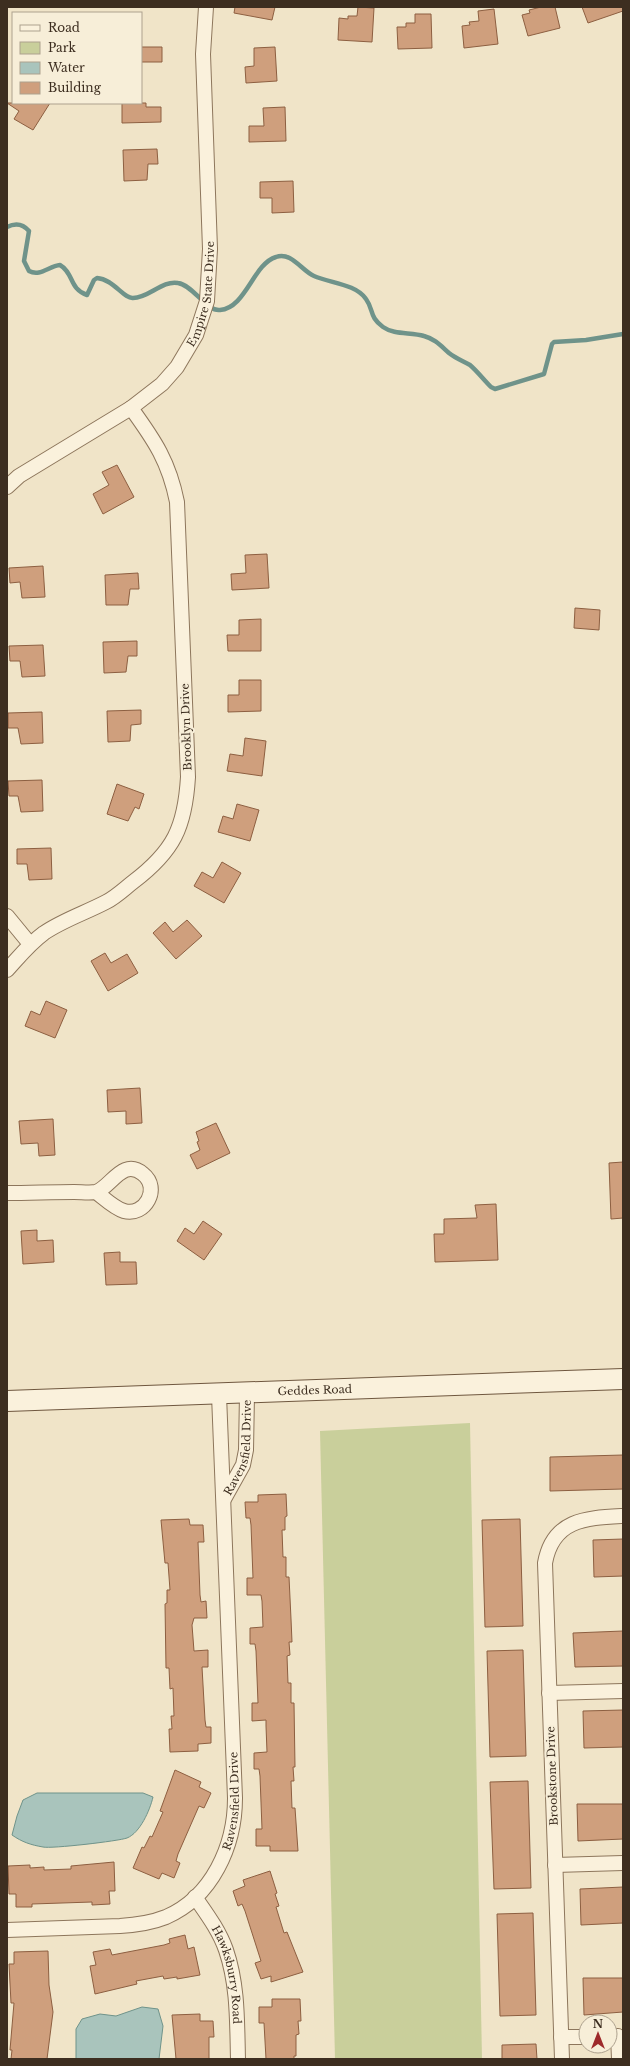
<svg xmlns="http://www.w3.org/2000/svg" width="630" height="2066" font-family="'Libre Baskerville',serif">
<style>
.green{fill:#c9cf9b}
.water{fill:#a9c4bc;stroke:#6f938a}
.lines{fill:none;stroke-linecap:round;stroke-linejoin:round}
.stream{stroke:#6f938a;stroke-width:4.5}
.building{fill:#cf9f7d;stroke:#8d5f41}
.minor-casing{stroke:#8d765c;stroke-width:16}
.secondary-casing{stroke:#6f573f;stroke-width:22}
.minor{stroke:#faf1dc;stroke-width:14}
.secondary{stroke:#faf1dc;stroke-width:20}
.labels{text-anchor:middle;stroke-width:4;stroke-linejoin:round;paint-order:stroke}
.street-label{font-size:11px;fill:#3d2e20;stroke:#f7eed8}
</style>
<rect width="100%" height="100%" fill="#f0e4c8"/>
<path class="green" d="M470,1423L482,2059H335L320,1431Z"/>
<path class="water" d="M37,1793H143L153,1797C150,1810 140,1833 127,1838C119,1841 51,1849 43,1847C31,1845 22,1842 12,1835L17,1816L23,1800Z
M142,2007L158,2009L163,2026L159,2059H76V2029L82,2019L100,2014L116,2016Z"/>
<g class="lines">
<path class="stream" d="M7,227C15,223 23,224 29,231L24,261L29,271C40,277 49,266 60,265C74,273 69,289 87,295L94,280L97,278C113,279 124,299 133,298C149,298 162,280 178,283C193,285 207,312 220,310C246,308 253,264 276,257C291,251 302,271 314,276C330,283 356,284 366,299C374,310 369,317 383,327C394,335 411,332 424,336C435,339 441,346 449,353C455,358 463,361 470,365C477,371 484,380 491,387L495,389L544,374L552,344L554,342L586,340L623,334"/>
</g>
<path class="building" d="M235,7H275L272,20L234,13Z
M358,7L374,8L372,42L338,40L339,18L348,19V16H357Z
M541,7H555L560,28L528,36L522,15L530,13L529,10Z
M582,7H623V11L588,23Z
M494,9L498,44L464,48L462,26L470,25L469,22L479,21L478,11Z
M415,14H431L432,48L398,49L397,27H406V23H415Z
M141,47H162V62H141Z
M275,47L277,81L246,83L245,67L254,66V48Z
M7,103H50L33,130L14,119L19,111Z
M122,103H146V107H161V122L122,123Z
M285,107L286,141L249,142V126H264L263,108Z
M157,149L158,164H148L147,180L124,181L123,150Z
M293,181L294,212L272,213V198H260V182Z
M117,465L134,497L103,514L93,494L109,485L102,472Z
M267,554L269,588L232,590L231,574L246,573L245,555Z
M43,566L45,597L22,598L20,582L10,583L9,568Z
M138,573L139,589H130L128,605H106L105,575Z
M575,608L600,610L599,630L574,628Z
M261,619V651H228L227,635H239V620Z
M137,641V656H128L126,672L104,673L103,642Z
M43,645L45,676L22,677L20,661H10L9,646Z
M239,680H261V711L228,712V695H239Z
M141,710V724L131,725L130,741L108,742L107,711Z
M42,712L43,743L21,744L18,728H8V713Z
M245,738L266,741L262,776L227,771L230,754L243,756Z
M42,780L43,811L21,812L18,796H9L8,781Z
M117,784L144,794L139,809L135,807L128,821L107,814Z
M237,804L259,810L250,841L218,832L223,816L233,819Z
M51,848L52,879L29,880L27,864H17V849Z
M222,862L241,873L224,903L194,886L202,872L213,878Z
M187,920L202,936L176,959L153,933L165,922L173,932Z
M105,953L111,963L127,954L138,973L108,991L91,961Z
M46,1001L67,1010L55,1038L25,1026L31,1011L40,1015Z
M140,1088L142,1123L126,1124V1111L108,1112L107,1090Z
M53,1119L55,1155L39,1156L38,1143L21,1144L19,1121Z
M216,1123L230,1153L197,1169L190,1155L200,1150L197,1142L199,1141L196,1132Z
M623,1162V1218L611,1219L609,1163Z
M496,1204L498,1260L435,1262L434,1234H444V1219L477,1218L475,1205Z
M203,1221L222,1234L204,1260L177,1241L185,1228L194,1234Z
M37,1230V1241L53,1240L54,1262L23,1264L21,1231Z
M120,1252V1262H136L137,1284L106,1285L104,1253Z
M623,1455V1489L550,1491V1457Z
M286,1494L287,1516L285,1517V1530H282L283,1557H286V1577H289L291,1619L292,1642H289L290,1655L287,1656L288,1683H291V1703H294L295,1767H293L294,1781H291L292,1808H295L298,1851H270V1846H256V1829H262L260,1776L259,1769H254V1753L267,1752L266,1726V1720L252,1721V1703H258L256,1651L255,1644H250V1628L263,1627L262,1601L261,1595H247V1578H253L251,1525L250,1518H246L245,1502H258V1495Z
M189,1519L190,1525H203L204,1542H198L200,1595L201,1602L206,1601L207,1618H194L192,1625L194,1651L208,1650V1667H202L205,1720L206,1727H211V1743L198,1744V1751L170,1752L169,1729H172L171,1716H174L173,1688L170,1689L169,1668H166L165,1604L167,1603V1590H170L168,1563H165L161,1520Z
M520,1519L523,1626L485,1627L482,1520Z
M623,1539V1576L594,1577L593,1540Z
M623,1631V1666L575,1667L573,1633Z
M523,1650L526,1756L490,1757L487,1651Z
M623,1710V1747L584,1748L583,1711Z
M175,1770L201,1782L199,1787L211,1793L204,1808L199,1806L178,1854L176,1861L180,1863L174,1878L162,1873L159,1879L133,1868L142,1847L144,1848L150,1836L152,1837L163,1812L160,1811Z
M528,1781L531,1888L494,1889L490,1782Z
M577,1804H623V1839L578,1841Z
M114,1862L115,1891H109L110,1904L92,1905V1902L32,1904V1907H16V1894H9L8,1866L30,1865V1868L44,1867V1870L71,1869V1866Z
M270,1871L277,1893L275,1894L279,1906L276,1907L284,1933L287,1932L303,1972L271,1982V1976L261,1979L255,1963L261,1961L245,1911L242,1904L238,1906L233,1891L245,1886L243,1880Z
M623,1887V1923L581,1925L580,1889Z
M533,1913L536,2015L500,2016L497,1914Z
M185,1935L188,1949L194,1947L200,1975L177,1979V1977L164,1979L163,1976L136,1981L137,1984L95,1994L90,1966L96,1965L93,1952L110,1949L112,1955L164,1945L170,1943L169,1939Z
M48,1951L49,1985L53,2012L47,2059H11L12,2050H10L14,2003H11L9,1964H14V1952Z
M583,1978H623V2012L584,2015Z
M272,1999H300L301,2021H298L299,2034L296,2035V2056H294V2059H266L264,2023H259V2007H272Z
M200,2014V2021H213L214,2037H209V2059H176L172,2015Z
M536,2044L537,2059H502V2045Z"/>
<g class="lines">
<g class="minor-casing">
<g id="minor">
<path id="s1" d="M7,487L19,476L131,408L162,384L177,367L196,335L207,301L210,249L203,54L206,7"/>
<path d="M7,916L30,944"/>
<path d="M7,970C19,957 29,944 44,933C63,920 85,913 106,902C116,897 124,889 133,882C174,851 185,827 188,777L177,502C169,462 155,441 131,408"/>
<path d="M7,1193C29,1193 52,1192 74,1192C81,1192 90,1193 96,1192C111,1187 123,1157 143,1174C161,1188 145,1217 124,1211C114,1208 104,1198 96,1192"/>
<path id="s2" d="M224,1499L243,1465L246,1450L247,1394"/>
<path d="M549,1693L623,1691"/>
<path d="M555,1865L623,1863"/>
<path id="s3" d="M195,1897C206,1913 219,1930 226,1950C238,1985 237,2022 238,2059"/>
<path id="s4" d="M7,1930L120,1926C136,1925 151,1923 166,1917C212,1897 235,1846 235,1798L219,1395"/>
<path d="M561,2037H586"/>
<path d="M610,2037L618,2036L619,2059"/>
<path d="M562,2059L545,1563C553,1519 586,1518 623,1516"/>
</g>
</g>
<g class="secondary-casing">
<g id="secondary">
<path id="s5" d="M7,1401L623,1379"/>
</g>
</g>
<use href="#minor" class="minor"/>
<use href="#secondary" class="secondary"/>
</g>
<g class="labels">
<g class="street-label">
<text dy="4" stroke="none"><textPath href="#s1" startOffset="288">Empire State Drive</textPath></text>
<text transform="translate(186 727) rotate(-92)" y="4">Brooklyn Drive</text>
<text dy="4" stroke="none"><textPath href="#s5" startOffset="308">Geddes Road</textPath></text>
<text dy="4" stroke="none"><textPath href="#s2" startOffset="55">Ravensfield Drive</textPath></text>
<text transform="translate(552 1776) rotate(-92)" y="4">Brookstone Drive</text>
<text dy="4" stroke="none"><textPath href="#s4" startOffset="302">Ravensfield Drive</textPath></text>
<text dy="4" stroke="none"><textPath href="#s3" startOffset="86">Hawksburry Road</textPath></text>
</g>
</g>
<rect width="630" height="2066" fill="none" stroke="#3d2e20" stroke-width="16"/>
<rect x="12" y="12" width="130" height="92" fill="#f7eed8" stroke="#ada18e"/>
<rect x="20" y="25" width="20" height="6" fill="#faf1dc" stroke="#ada18e"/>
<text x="48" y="32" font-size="12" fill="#3d2e20">Road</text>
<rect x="20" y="42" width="20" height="12" fill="#c9cf9b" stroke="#ada18e"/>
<text x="48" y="52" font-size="12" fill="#3d2e20">Park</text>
<rect x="20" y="62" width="20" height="12" fill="#a9c4bc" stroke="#ada18e"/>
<text x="48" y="72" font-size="12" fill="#3d2e20">Water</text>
<rect x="20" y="82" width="20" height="12" fill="#cf9f7d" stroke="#ada18e"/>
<text x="48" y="92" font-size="12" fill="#3d2e20">Building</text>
<g transform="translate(598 2034)"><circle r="19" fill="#f7eed8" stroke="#ada18e"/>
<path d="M0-3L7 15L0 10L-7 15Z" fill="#9e2a2b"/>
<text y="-6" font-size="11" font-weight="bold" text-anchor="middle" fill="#3d2e20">N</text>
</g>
</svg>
